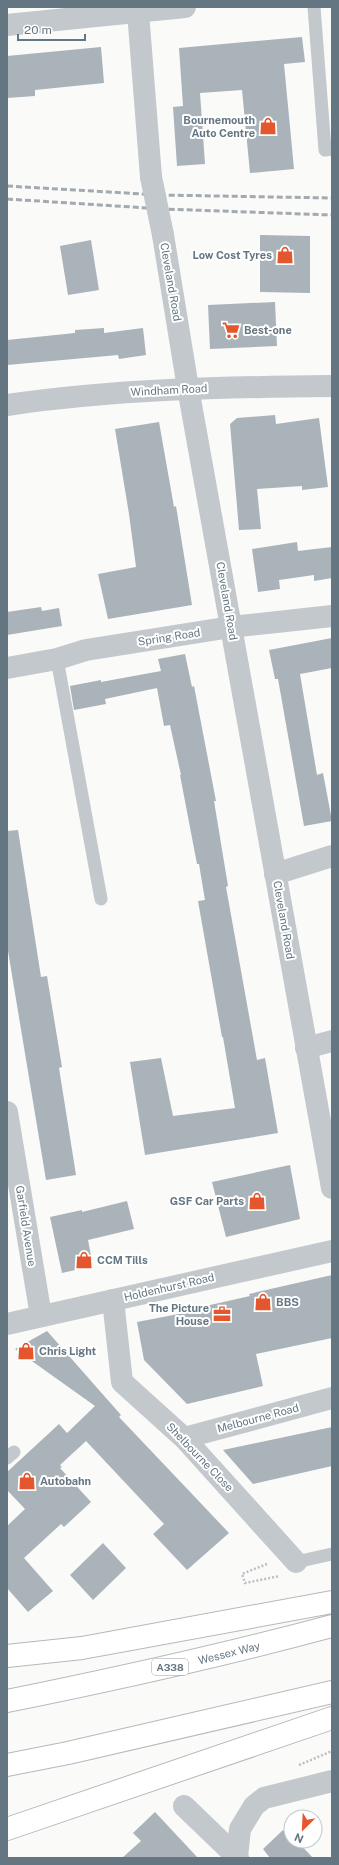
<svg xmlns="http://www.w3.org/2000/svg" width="339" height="1865" font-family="'Public Sans',sans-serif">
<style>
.building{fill:#aab3b9}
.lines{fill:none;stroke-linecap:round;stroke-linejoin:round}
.trunk-casing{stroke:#b4b9bd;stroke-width:24}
.path{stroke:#bbbfc2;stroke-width:2.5;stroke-dasharray:2 2;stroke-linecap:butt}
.service{stroke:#c3c8cc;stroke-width:13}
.minor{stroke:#c3c8cc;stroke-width:22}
.tertiary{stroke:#c3c8cc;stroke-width:22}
.trunk{stroke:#fff;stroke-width:22}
.rail{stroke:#a2aab0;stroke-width:3;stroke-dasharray:6 3;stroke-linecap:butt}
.tertiary-bridge{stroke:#c3c8cc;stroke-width:22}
.labels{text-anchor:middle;stroke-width:4;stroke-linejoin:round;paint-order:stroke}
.shield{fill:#fff;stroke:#939fa8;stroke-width:1}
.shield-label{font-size:10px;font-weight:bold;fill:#657683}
.poi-label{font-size:11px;font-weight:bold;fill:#657683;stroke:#fff;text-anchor:start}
.street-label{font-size:11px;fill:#657683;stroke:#fff}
</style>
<rect width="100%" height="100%" fill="#fafaf8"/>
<path class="building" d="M302,37L305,62L284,64L294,169L250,173L242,90L200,93L205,164L177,166L173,107L183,106L179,48Z
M101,47L104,83L35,90V96L7,98V56Z
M260,235L310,236V293L260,292Z
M91,240L99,290L68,295L60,246Z
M275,302L277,346L210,349L208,305Z
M104,328V333L143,328L146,355L119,359L118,355L7,365V340L75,333V330Z
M275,415L276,424L319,418L328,487L302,490V486L257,489L261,529L239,530L230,424L237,418Z
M159,422L174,507L176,506L192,605L108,619L98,574L136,567L129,514L115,429Z
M297,542L298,551L332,547V578L314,581V575L279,580L280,589L258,592L252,549Z
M41,607L42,611L59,608L62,626L7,635V612Z
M332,638V668L300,674L317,775L323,773L332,821L304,826L278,679H275L269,650Z
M185,654L192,687L194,686L216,801H214L228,886L226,887L257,1060L265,1058L278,1133L145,1155L130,1062L161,1058L173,1116L235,1108L223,1037H222L198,901L205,900L199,864H197L180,775H181L170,725L164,726L157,688L105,699L106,704L74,710L70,686L101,680V682L161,671L158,659Z
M18,830L41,977L47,976L62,1067L59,1068L76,1175L46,1180L7,945V831Z
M290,1165L300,1219L226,1237L212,1182Z
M127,1201L134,1229L88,1240L93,1266L62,1273L50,1217L82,1210V1212Z
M332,1275V1338L256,1354L263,1386L187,1404L144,1360L137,1322L189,1312L188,1310L250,1296L249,1294Z
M47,1331L121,1415L119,1417L229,1533L187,1570L153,1534L164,1524L86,1441L60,1465L62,1467L60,1468L91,1502L64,1527L61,1524L24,1558L53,1591L28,1612L7,1588V1526L25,1509L7,1490V1472L59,1424L67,1433L95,1406L15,1349Z
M332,1427V1466L253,1484L223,1450Z
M103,1543L126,1568L93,1600L70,1575Z
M155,1812L198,1858H122L141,1841L133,1833Z
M283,1830L291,1839V1841H297L313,1858H270L263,1849Z"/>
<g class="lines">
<g class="trunk-casing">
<path id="trunk" d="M7,1656L82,1648L332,1602
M7,1701C116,1679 224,1655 332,1626
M7,1765L68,1753L332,1692
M7,1829L332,1718"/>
</g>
<path class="path" d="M267,1564L242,1574L245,1583L280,1576
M299,1765L332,1751"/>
<path class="service" d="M314,7L325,150L332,149
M57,659L101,899
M7,1458L14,1452
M296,1562L332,1554"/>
<path class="minor" d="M7,405C115,389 223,387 332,386
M7,668L57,659L86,650L231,627L332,616
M275,874L332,856
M306,1048L332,1041
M7,1112L41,1316
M113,1300L122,1382L184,1438L296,1562
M184,1438L332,1398
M184,1806L238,1858
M237,1857L240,1829L254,1806L264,1798L332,1781"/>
<path class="tertiary" d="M138,12L151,177
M7,25L185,7
M163,235L188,388L332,1188
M7,1324L332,1251"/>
<use href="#trunk" class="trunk"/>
<path class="rail" d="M7,186L160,195L332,198
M7,199L163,209L332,215"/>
<path class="tertiary-bridge" d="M151,177L163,235"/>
</g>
<defs>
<g id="shop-bare" transform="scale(1.38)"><path d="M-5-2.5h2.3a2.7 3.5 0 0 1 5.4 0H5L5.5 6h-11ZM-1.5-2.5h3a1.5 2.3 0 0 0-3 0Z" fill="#e4572e" stroke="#fff" stroke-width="2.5" paint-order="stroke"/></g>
<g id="supermarket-bare" transform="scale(1.38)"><path d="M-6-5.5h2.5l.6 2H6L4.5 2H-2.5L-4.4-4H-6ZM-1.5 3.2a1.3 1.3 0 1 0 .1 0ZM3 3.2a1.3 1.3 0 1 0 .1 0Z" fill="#e4572e" stroke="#fff" stroke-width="2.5" paint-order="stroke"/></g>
<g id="office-bare" transform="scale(1.38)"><path d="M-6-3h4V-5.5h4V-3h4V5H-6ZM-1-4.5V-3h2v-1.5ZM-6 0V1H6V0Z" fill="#e4572e" stroke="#fff" stroke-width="2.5" paint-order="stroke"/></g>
</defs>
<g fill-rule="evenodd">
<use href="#shop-bare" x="268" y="126"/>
<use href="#shop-bare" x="285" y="255"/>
<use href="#supermarket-bare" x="231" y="330"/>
<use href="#shop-bare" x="257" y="1201"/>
<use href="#shop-bare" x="84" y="1260"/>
<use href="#shop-bare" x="263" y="1302"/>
<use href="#office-bare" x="222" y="1314"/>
<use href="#shop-bare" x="26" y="1351"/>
<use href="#shop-bare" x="27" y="1481"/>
</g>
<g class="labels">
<rect class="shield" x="152" y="1659" width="36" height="16" rx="3"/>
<g class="shield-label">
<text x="170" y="1671">A338</text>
</g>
<g class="poi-label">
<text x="255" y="124" text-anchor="end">Bournemouth<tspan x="255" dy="13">Auto Centre</tspan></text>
<text x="272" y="259" text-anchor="end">Low Cost Tyres</text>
<text x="244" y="334">Best-one</text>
<text x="244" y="1205" text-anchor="end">GSF Car Parts</text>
<text x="97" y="1264">CCM Tills</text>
<text x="276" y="1306">BBS</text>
<text x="209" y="1312" text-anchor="end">The Picture<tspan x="209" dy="13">House</tspan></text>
<text x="39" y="1355">Chris Light</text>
<text x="40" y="1485">Autobahn</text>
</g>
<g class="street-label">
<text transform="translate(171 282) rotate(80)" y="4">Cleveland Road</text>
<text transform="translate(169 390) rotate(-3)" y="4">Windham Road</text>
<text transform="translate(227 601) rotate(80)" y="4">Cleveland Road</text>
<text transform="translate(169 637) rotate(-9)" y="4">Spring Road</text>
<text transform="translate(284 920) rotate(80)" y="4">Cleveland Road</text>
<text transform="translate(26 1226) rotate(81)" y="4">Garfield Avenue</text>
<text transform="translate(169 1287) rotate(-13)" y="4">Holdenhurst Road</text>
<text transform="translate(258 1418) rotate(-15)" y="4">Melbourne Road</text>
<text transform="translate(200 1457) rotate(46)" y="4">Shelbourne Close</text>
<text transform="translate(229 1653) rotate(-14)" y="4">Wessex Way</text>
</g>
</g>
<rect width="339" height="1865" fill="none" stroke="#657683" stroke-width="16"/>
<g transform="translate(303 1829) rotate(204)"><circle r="19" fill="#ffffff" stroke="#c1c8cd"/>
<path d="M0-3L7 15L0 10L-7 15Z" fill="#e4572e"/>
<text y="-6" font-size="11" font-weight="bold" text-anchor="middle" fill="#657683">N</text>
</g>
<path d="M18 34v6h67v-6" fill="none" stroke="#657683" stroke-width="2"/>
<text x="24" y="34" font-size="12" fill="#657683" stroke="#ffffff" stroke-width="3" paint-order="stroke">20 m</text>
</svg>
